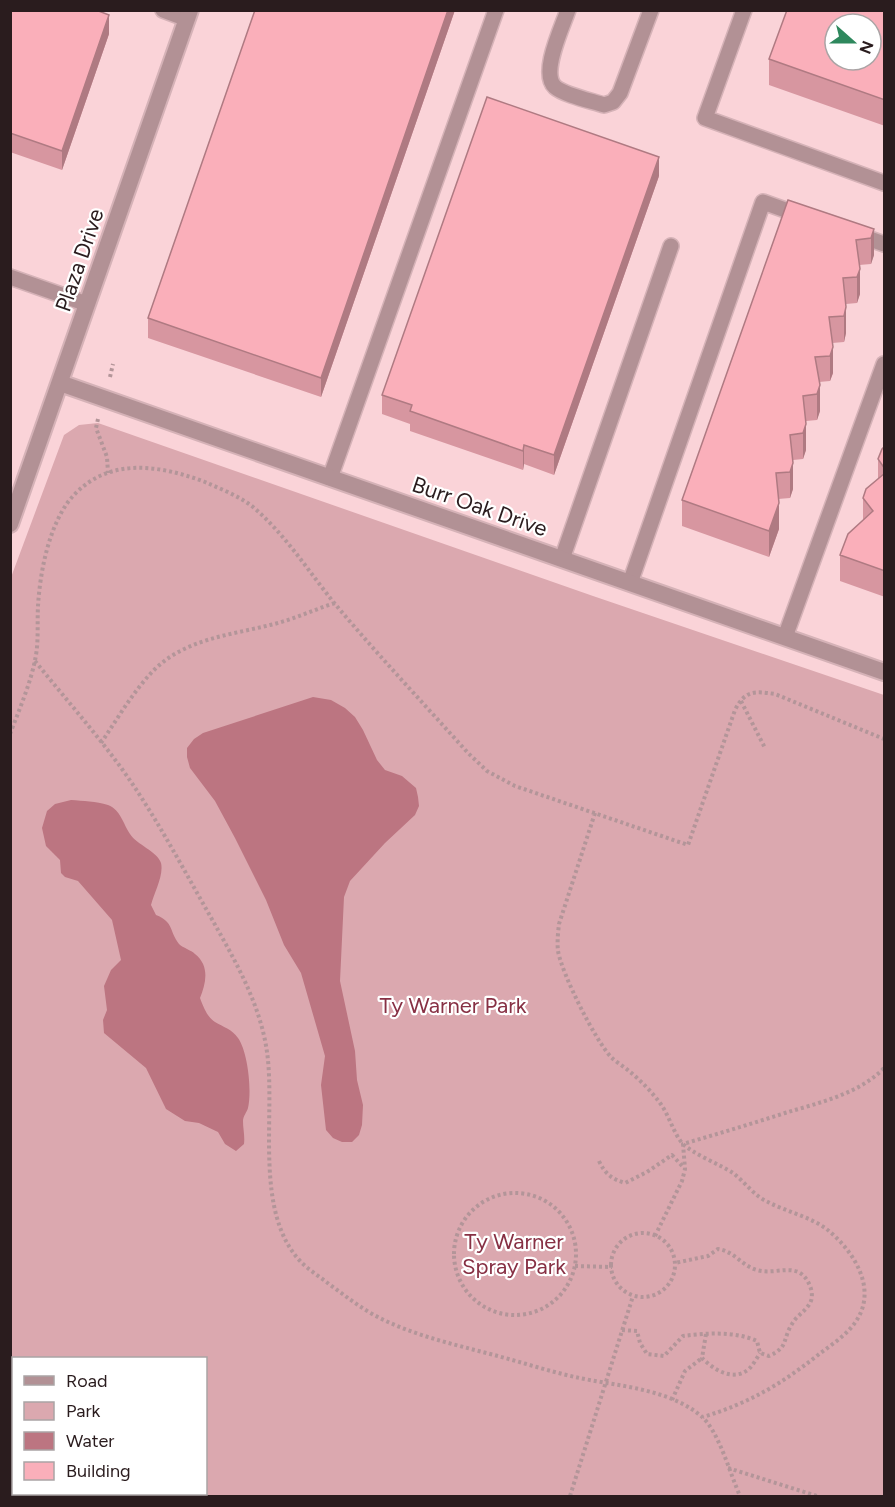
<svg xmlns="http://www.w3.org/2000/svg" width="895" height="1507" font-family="Figtree,sans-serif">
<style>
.green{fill:#dba8af;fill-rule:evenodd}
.water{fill:#bc7581}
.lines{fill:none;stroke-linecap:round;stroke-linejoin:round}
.service-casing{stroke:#d5b2b7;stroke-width:18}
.minor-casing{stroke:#d5b2b7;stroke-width:20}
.path{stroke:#b39599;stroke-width:4;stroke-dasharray:3 3;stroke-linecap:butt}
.service{stroke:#b29195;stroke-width:15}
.minor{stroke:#b29195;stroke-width:16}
.wall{fill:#d796a0}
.shaded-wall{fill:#af7a82}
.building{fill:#faafba;stroke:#af7a82;stroke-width:1.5;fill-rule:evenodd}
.labels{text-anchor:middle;stroke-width:4.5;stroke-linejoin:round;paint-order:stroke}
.street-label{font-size:22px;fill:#2a1c1e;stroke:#fff}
.park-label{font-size:22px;fill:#873044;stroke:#fff}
</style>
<rect width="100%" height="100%" fill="#fad3d8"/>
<path class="green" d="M98,423L593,596L884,695V1496H11L10,580L64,435L79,425ZM14,1358H206V1494H14Z"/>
<path class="water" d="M313,697L331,700L345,708L355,717L363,730L377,760L385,770L402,776L416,788L418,797L419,806L415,815L385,843L350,881L344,897L340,981L355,1051L357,1080L363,1105L362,1125L359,1135L352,1142H342L333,1138L326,1130L321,1085L325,1056L301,973L284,945L266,900L235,838L215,801L190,768L187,757V748L194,739L203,733Z
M71,800C83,801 96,801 108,805C121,810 123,824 130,834C137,845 157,851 161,863C164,875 154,893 151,905L156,915C174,922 169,931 179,944C183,948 191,950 195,954C210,966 206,983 200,998C203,1006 207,1017 215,1022C223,1027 232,1029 238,1038C248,1052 252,1091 248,1108C247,1112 243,1116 243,1121C243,1129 245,1136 244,1144L236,1151L225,1144L218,1132L199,1123L185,1121L166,1109L146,1068L104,1033L103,1020L107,1010L104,986L111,970L121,960L112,920L78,881L65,877L61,873L60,860L46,846L42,828L47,811L55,804Z"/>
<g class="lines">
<g class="service-casing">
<path id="service" d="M163,10L187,19
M568,10C562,28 540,73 555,87C564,95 592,101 604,105L613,102L620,93L651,10
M744,10L705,118L884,183
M856,234L884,244
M10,277L87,304
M330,478L496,10
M562,559L671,246
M630,583L763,202L802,216
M785,637L884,364"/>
</g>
<g class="minor-casing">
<path id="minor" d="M60,383L884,672
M10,524L190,10"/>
</g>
<path class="path" d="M110,377L113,364
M98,419L96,428L107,457L108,473
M35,661C64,697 95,732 122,769C155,815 181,865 209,914C233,957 260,1002 267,1052C276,1115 253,1212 301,1262C309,1270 320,1277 329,1284C344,1295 358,1306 374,1315C411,1335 453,1344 494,1355C521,1362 548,1371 575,1377C615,1386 668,1388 701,1416C719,1431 730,1474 740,1496
M741,701L765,748
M10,734C18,713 31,682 35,660C39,643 37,624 38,606C40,573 48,530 68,502C104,456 157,464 205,482C221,489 239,496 253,507C285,534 309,572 335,604C378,655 424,704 468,753L487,771L515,786L688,845L735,710C745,690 755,691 775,694L884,739
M101,743C118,718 134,690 155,669C186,639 230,635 270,625C292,620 313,610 335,603
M595,813L559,924C558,933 557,942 558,951C562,974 595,1040 611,1057C616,1062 623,1066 629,1071C640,1080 652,1092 660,1103C669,1115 673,1132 682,1143C691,1153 721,1165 733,1173C745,1182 754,1196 768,1202C787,1212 812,1217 829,1231C854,1252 876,1287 858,1318C849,1334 832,1344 818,1355C780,1385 749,1403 703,1417
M599,1161C605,1174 612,1179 625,1183L647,1172L672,1155L684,1168
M454 1254a61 61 0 1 1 122 0a61 61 0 1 1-122 0Z
M611 1265a32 32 0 1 1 64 0a32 32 0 1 1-64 0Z
M655,1236L682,1181L685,1169L683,1144C717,1134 751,1124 785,1113C818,1103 859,1094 884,1068
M575,1266L612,1267
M622,1330L637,1331L640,1343L647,1354L664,1356L683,1336C706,1333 735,1331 757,1341L760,1353L769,1356C789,1347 782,1340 792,1324C796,1316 806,1311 810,1303C813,1298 812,1291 810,1286C799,1259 777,1276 757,1270C742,1266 734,1251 718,1249L708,1256L675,1263
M706,1334L702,1358C714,1370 733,1382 749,1369C753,1365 757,1358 760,1353
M672,1400L685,1371L702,1358
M728,1468L817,1496
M570,1496L633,1296"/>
<use href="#service" class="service"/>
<use href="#minor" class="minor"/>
</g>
<path class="wall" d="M10,10L109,34L62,170L10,152Z
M255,10H455L321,397L148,338V318Z
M885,10V126L769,85V59Z
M659,176L554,475L524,464L523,470L410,431V424L382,414V395Z
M788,200L874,229V255L871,264L859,265L860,294L857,303L846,304V333L844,342L832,343L833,373L830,381L819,382L820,411L817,420L806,421V450L803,459L793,460V489L790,498L778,499L779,529L769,557L682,526V500Z
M885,446V597L840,581V555L863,520V498L878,479V459Z"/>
<path class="shaded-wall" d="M448,10H455L321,397V378Z
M109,15V34L62,170V151Z
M659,157V176L554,475V455Z
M874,229V255L871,264V238Z
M860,269V294L857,303V277Z
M846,307V333L844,342V316Z
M833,347V373L830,381V356Z
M820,385V411L817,420V394Z
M806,424V450L803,459V433Z
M524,445V464L523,470V451Z
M793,463V489L790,498V472Z
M779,503V529L769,557V531Z"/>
<path class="building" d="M10,10H96L109,15L62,151L10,133Z
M255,10H448L321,378L148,318Z
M787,10H885V100L769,59ZM835,24H871V60H835Z
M487,97L659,157L554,455L524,445L523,451L410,411L412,405L382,395Z
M788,200L874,229L871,238L856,240L860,269L857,277L843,278L846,307L844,316L829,317L833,347L830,356L815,357L820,385L817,394L803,396L806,424L803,433L790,435L793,463L790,472L776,473L779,503L769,531L682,500Z
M885,446V469L878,459L882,449Z
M885,473V571L840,555L848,534L873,511L863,498L866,489Z"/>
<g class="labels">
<g class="street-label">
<text transform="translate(79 260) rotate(-71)" y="8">Plaza Drive</text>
<text transform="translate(480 506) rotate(19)" y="8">Burr Oak Drive</text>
</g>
<g class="park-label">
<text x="453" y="1013">Ty Warner Park</text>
<text x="514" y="1249">Ty Warner<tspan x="514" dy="25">Spray Park</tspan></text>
</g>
</g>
<rect width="895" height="1507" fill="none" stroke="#2a1c1e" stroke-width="24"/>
<rect x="12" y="1357" width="195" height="138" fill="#ffffff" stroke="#aaa4a5" stroke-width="1.5"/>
<rect x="24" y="1376" width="30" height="9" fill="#b29195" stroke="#aaa4a5" stroke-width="1.5"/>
<text x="66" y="1387" font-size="18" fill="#2a1c1e">Road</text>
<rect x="24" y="1402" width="30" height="18" fill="#dba8af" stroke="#aaa4a5" stroke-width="1.5"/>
<text x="66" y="1417" font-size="18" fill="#2a1c1e">Park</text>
<rect x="24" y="1432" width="30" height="18" fill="#bc7581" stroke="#aaa4a5" stroke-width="1.5"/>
<text x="66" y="1447" font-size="18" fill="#2a1c1e">Water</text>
<rect x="24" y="1462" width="30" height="18" fill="#faafba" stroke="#aaa4a5" stroke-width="1.5"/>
<text x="66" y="1477" font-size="18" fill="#2a1c1e">Building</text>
<g transform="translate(853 42) rotate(111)"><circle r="28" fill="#ffffff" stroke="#aaa4a5" stroke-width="1.5"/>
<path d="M0-4.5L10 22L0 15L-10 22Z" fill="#2e885d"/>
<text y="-9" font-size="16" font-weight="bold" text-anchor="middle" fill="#2a1c1e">N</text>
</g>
</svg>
